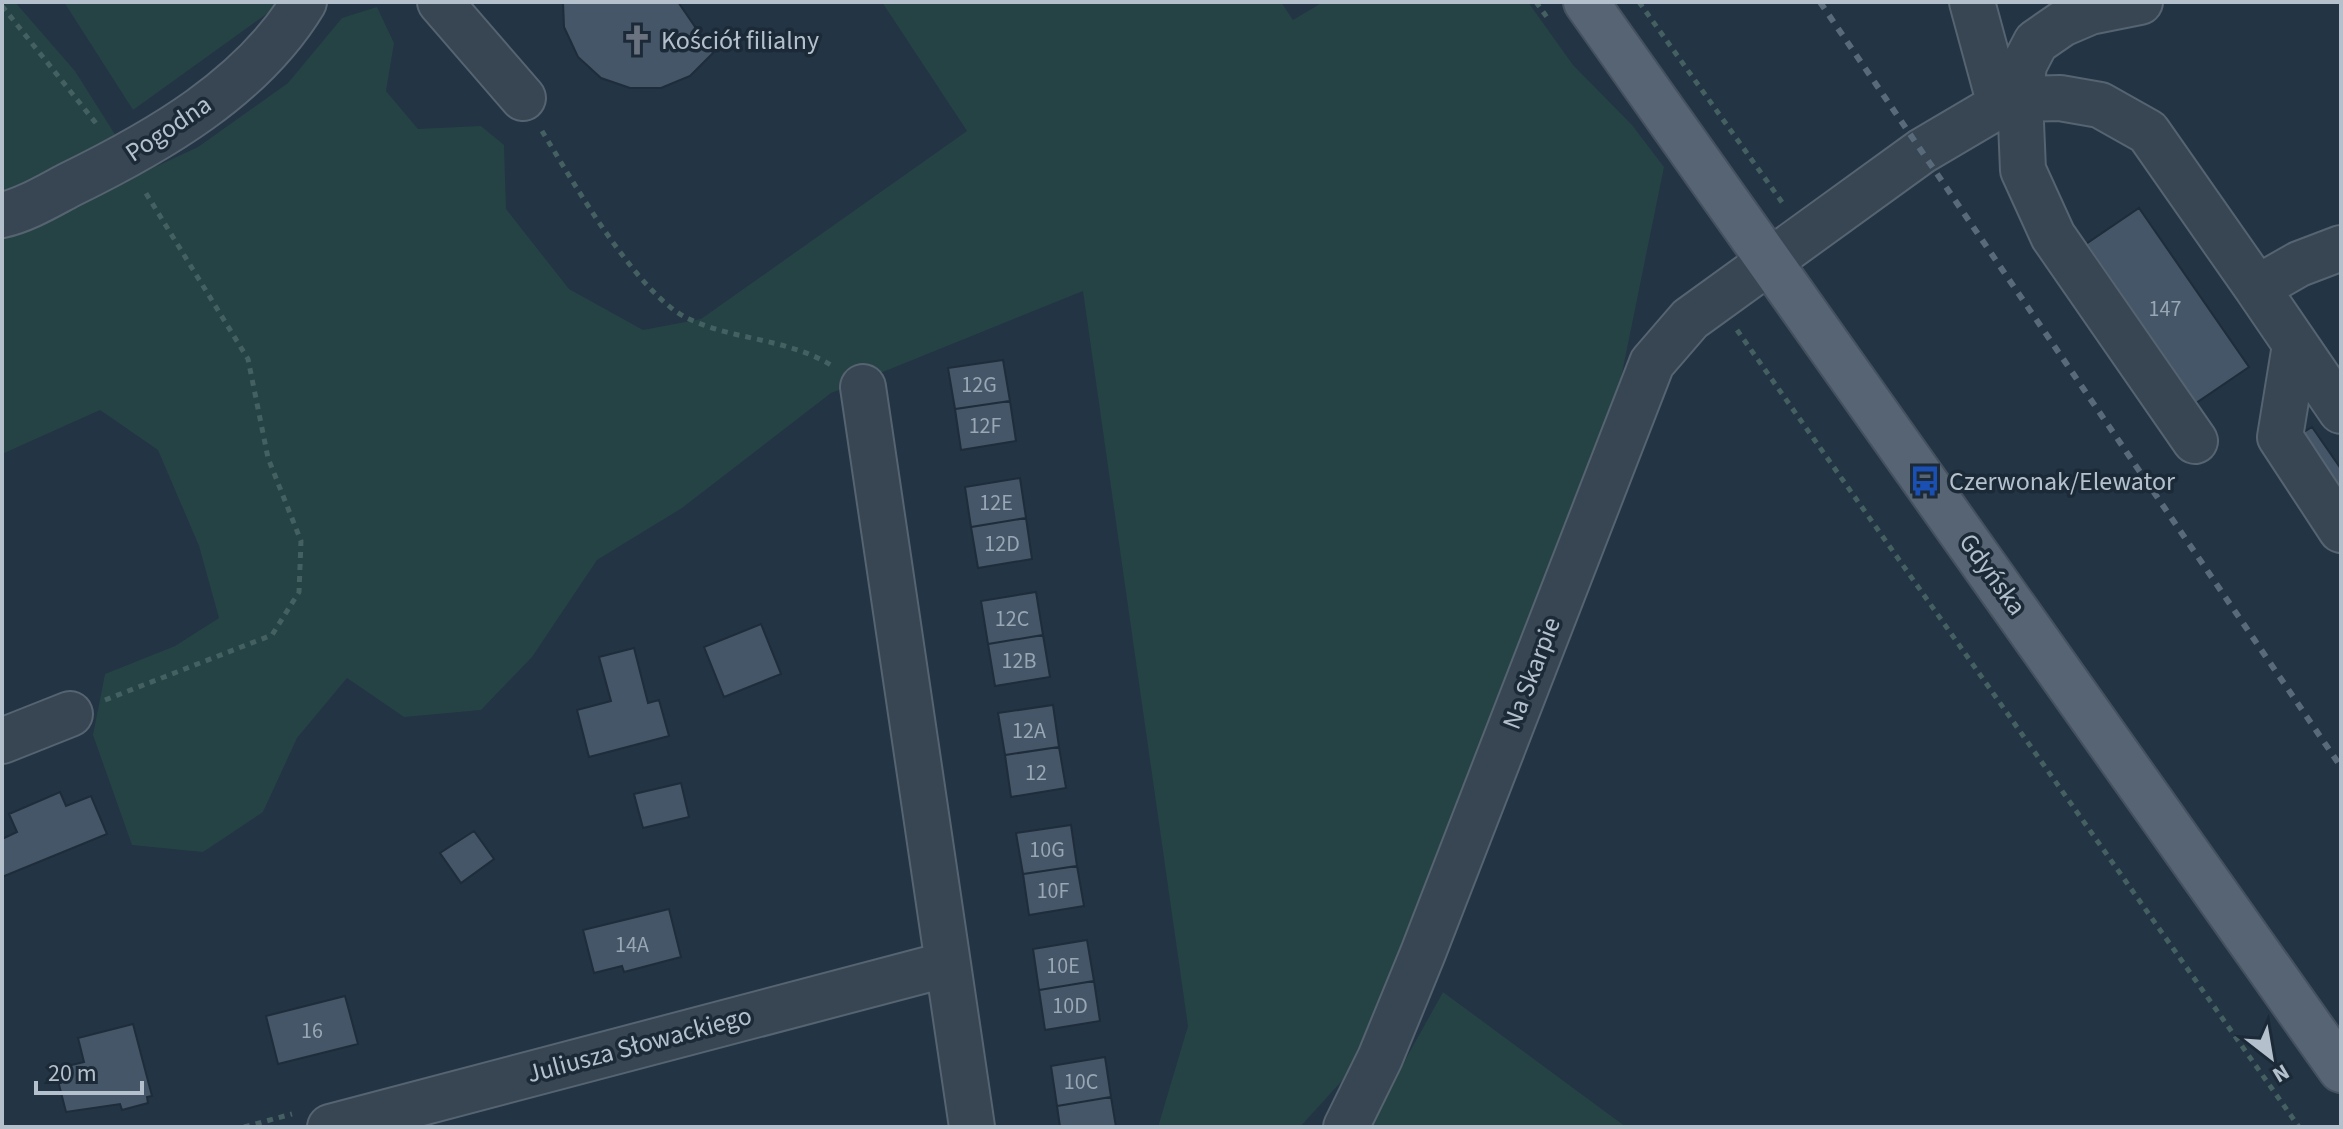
<svg xmlns="http://www.w3.org/2000/svg" width="2343" height="1129" font-family="'Source Sans 3',sans-serif">
<style>
.green{fill:#254345}
.building{fill:#445668;stroke:#1f2c3a;stroke-width:2}
.lines{fill:none;stroke-linecap:round;stroke-linejoin:round}
.minor-casing{stroke:#566370;stroke-width:48}
.major-casing{stroke:#45515f;stroke-width:48}
.path{stroke:#446061;stroke-width:5;stroke-dasharray:6 6;stroke-linecap:butt}
.minor{stroke:#384553;stroke-width:44}
.major{stroke:#566473;stroke-width:44}
.rail{stroke:#596a7b;stroke-width:6;stroke-dasharray:8 8;stroke-linecap:butt}
.labels{text-anchor:middle;stroke-width:7;stroke-linejoin:round;paint-order:stroke}
.number-label{font-size:22px;fill:#99a6b4}
.poi-label{font-size:26px;fill:#b5c0cd;stroke:#1c2a38;text-anchor:start}
.street-label{font-size:26px;fill:#b5c0cd;stroke:#1c2a38}
</style>
<rect width="100%" height="100%" fill="#233444"/>
<path class="green" d="M2,2H15L75,71L140,174L198,147L288,83L342,18L377,7L394,43L386,91L418,129L481,126L504,145L506,209L569,289L643,330L701,319L967,131L882,2H1281L1293,20L1323,2H1528L1573,65L1632,125L1664,167L1620,383L1359,1062L1300,1127H1158L1188,1026L1083,291L831,393L682,508L597,560L532,657L481,710L404,717L347,678L297,738L263,812L203,852L132,845L93,735L105,674L175,646L219,618L199,546L158,450L100,410L2,454Z
M64,2H275L272,10L133,110Z
M1443,992L1626,1127H1368Z"/>
<path class="building" d="M563,2H678L713,53L690,76L661,88H630L601,78L578,57L564,27Z
M2139,208L2249,367L2196,403L2086,244Z
M1003,360L1010,401L955,409L948,368Z
M1010,401L1016,441L961,450L955,409Z
M2312,427L2341,469V497L2299,435Z
M1020,478L1026,518L971,527L965,487Z
M1026,518L1032,559L978,568L971,527Z
M1036,592L1043,635L988,644L981,601Z
M761,624L781,674L724,697L704,647Z
M1043,635L1050,677L995,686L988,644Z
M634,648L648,703L659,700L669,736L589,757L577,710L611,701L599,657Z
M1053,705L1059,747L1005,755L998,713Z
M1059,747L1066,788L1011,797L1005,755Z
M681,783L689,817L643,828L634,794Z
M60,792L66,806L91,796L107,834L2,877V839L17,832L9,814Z
M1071,825L1077,866L1023,874L1016,833Z
M474,831L494,859L461,883L440,853Z
M1077,866L1084,906L1029,915L1023,874Z
M669,909L681,957L624,972L622,966L594,973L583,930Z
M1087,940L1094,981L1039,990L1033,949Z
M1094,981L1100,1021L1045,1030L1039,990Z
M345,996L358,1044L278,1064L266,1016Z
M133,1024L152,1096L147,1097L148,1103L122,1110L120,1104L66,1112L55,1069L84,1062L78,1038Z
M1105,1057L1111,1097L1057,1106L1051,1066Z
M1111,1097L1116,1127H1060L1057,1106Z"/>
<g class="lines">
<g class="minor-casing">
<path id="minor" d="M440,2L523,98
M1972,2L2000,105
M2140,2L2090,12L2062,24L2036,42L2024,65L2020,99L2023,170L2053,236L2195,441
M2,215C25,210 48,196 69,185C157,142 252,88 304,2
M2257,288L2341,411
M2295,345L2280,437L2341,530
M863,387L972,1127
M2,741L70,714
M330,1127L948,964
M1346,1127L1380,1058L1423,953L1652,363L1690,319L1922,151L2000,105L2020,99L2060,98L2100,105L2148,132L2257,288L2299,264L2341,248"/>
</g>
<g class="major-casing">
<path id="major" d="M1586,2C1838,359 2092,713 2341,1070"/>
</g>
<path class="path" d="M1536,2L1549,20
M1639,2L1784,205
M2,6L99,127
M542,131C572,180 637,295 689,319C736,341 789,338 834,367
M1737,330L2299,1127
M105,700L272,635L299,592L301,541L268,458L248,359L144,190
M244,1127L292,1114"/>
<use href="#minor" class="minor"/>
<use href="#major" class="major"/>
<path class="rail" d="M1820,2L2341,767"/>
</g>
<defs>
<g id="church-bare" transform="scale(2.4)"><path d="M-1.2-6h2.4v3.5h3.3v2.4h-3.3V6h-2.4V-.1h-3.3v-2.4h3.3Z" fill="#6b7280" stroke="#1c2a38" stroke-width="2.5" paint-order="stroke"/></g>
<g id="bus-bare" transform="scale(2.4)"><path d="M-5-6H5V4H4V6H2V4H-2V6H-4V4H-5ZM-3.5-4V0h7V-4ZM-3.5 1.2v1.5H-2V1.2ZM2 1.2v1.5H3.5V1.2Z" fill="#1a4fb4" stroke="#1c2a38" stroke-width="2.5" paint-order="stroke"/></g>
</defs>
<g fill-rule="evenodd">
<use href="#church-bare" x="637" y="40"/>
<use href="#bus-bare" x="1925" y="481"/>
</g>
<g class="labels">
<g class="number-label">
<text x="2165" y="316">147</text>
<text x="979" y="392">12G</text>
<text x="985" y="433">12F</text>
<text x="996" y="510">12E</text>
<text x="1002" y="551">12D</text>
<text x="1012" y="626">12C</text>
<text x="1019" y="668">12B</text>
<text x="1029" y="738">12A</text>
<text x="1036" y="780">12</text>
<text x="1047" y="857">10G</text>
<text x="1053" y="898">10F</text>
<text x="632" y="952">14A</text>
<text x="1063" y="973">10E</text>
<text x="1070" y="1013">10D</text>
<text x="312" y="1038">16</text>
<text x="1081" y="1089">10C</text>
</g>
<g class="poi-label">
<text x="661" y="49">Kościół filialny</text>
<text x="1949" y="490">Czerwonak/Elewator</text>
</g>
<g class="street-label">
<text transform="translate(168 128) rotate(-34)" y="9">Pogodna</text>
<text transform="translate(1993 574) rotate(54)" y="9">Gdyńska</text>
<text transform="translate(1531 673) rotate(-69)" y="9">Na Skarpie</text>
<text transform="translate(639 1044) rotate(-15)" y="9">Juliusza Słowackiego</text>
</g>
</g>
<rect width="2343" height="1129" fill="none" stroke="#b5c0cd" stroke-width="8"/>
<g transform="translate(2271 1057) rotate(149)" stroke="#1c2a38" stroke-width="6" paint-order="stroke">
<path d="M0-6L14 30L0 20L-14 30Z" fill="#b5c0cd"/>
<text y="-12" font-size="22" font-weight="bold" text-anchor="middle" fill="#b5c0cd">N</text>
</g>
<path d="M36 1081v12h106v-12" fill="none" stroke="#b5c0cd" stroke-width="4"/>
<text x="48" y="1081" font-size="24" fill="#b5c0cd" stroke="#1c2a38" stroke-width="6" paint-order="stroke">20 m</text>
</svg>
